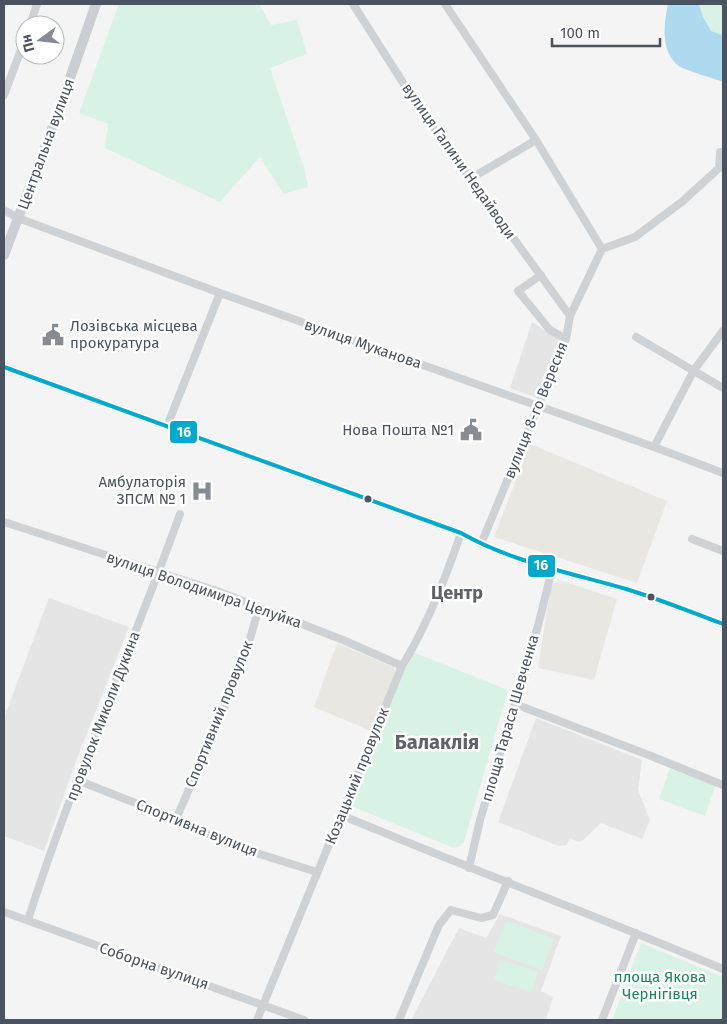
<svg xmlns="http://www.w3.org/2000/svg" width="727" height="1024" font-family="'Fira Sans',sans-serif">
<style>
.commercial{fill:#e8e7e2}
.education{fill:#e6e5e6}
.green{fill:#d9f2e6}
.water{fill:#aedaef}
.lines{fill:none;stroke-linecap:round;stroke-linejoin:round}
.minor{stroke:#cfd2d5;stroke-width:8}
.major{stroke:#cbced2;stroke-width:10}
.bus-1-casing{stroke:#fff;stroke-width:8}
.bus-1{stroke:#00a9ce;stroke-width:4}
.bus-dot{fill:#4a5360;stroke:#fff;stroke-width:2}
.labels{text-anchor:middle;stroke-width:5;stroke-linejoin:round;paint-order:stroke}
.street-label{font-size:15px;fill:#4a5360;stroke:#fff}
.poi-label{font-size:15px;fill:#4a5360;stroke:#fff;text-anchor:end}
.park-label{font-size:15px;fill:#18855b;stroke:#fff}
.quarter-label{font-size:18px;font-weight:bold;fill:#5f6268;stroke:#fff}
.district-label{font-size:20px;font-weight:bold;fill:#5f6268;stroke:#fff}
.line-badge{stroke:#fff;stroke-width:2}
.badge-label{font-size:14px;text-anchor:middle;font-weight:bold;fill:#fff}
</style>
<rect width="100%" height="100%" fill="#f4f4f4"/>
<path class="commercial" d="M530,444L667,501L637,583L494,537Z
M559,580L617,599L594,680L538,668L551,585Z
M337,643L393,667L396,671L371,731L314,707Z"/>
<path class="education" d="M532,322L560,340L537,398L510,388Z
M49,598L129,627L78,756L44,851L4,836V718Z
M536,718L642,760L638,790L650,820L642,839L601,823L581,842L570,839L566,845L559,846L498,822Z
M500,914L561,936L541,991L553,997L546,1020H411L459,928L486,938Z"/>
<path class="green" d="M119,4H259L271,25L297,20L307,54L270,68L304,168L308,187L283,194L260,157L220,202L105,148L108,124L79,113Z
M699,4H723V35L711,31L703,17Z
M410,651L508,690L464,842L460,846L454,848L346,804Z
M670,768L716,784L705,816L659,799Z
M506,921L554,939L542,970L494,952Z
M641,943L723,977V1020H612Z
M500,960L538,972L531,992L494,980Z"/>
<path class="water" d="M668,4H699L703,17L711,31L723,35V82C713,78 687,71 679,66C660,52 664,23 668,4Z"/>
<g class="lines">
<path class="minor" d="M353,4L419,108L570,316
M445,4L536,140L602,249
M30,25L37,4
M4,95L25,39
M470,179L536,140
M4,210L18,218L220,293L654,447L723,473
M541,275L518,291L550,330L566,339
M636,337L723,388
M4,367L461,533C512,562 571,573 626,589C659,599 691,612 723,624
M167,426L220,293
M654,447L694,370L723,331
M4,522L217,591L343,640L402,666
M692,539L723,551
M481,544L566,339L570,316L602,249L635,237L683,201L719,168L720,152
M515,704L646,754L723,785
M77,780L176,819L231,845L317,872
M341,815C468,868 596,916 723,969
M176,819L221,716L244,660L259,607
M469,868L480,820L538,626L552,569
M4,912L304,1020
M28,920C72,782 131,650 180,514
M257,1020L402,666C427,626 446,577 461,533
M399,1020L439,925L451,910L481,918L493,915L508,881
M602,1020L636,933"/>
<path class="major" d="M4,255L56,118L96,4"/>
<g class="bus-1-casing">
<path id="bus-1" d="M4,367L461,533C512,562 571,573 626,589C659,599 691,612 723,624"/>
</g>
<use href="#bus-1" class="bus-1"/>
</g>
<defs>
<g id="civic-bare" transform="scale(1.725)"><path d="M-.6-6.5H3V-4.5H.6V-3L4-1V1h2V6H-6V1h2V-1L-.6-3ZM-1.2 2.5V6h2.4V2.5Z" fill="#868b94" stroke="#fff" stroke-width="2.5" paint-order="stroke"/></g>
<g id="hospital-bare" transform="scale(1.725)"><path d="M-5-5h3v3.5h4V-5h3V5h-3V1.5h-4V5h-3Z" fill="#868b94" stroke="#fff" stroke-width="2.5" paint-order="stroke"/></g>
</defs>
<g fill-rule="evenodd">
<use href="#civic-bare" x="53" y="335"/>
<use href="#civic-bare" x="471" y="430"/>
<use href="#hospital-bare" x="202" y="491"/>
</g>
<g class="bus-dot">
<circle cx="368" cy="499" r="4.5"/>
<circle cx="651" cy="597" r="4.5"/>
</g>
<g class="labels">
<g class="street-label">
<text transform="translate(46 144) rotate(-70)" y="5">Центральна вулиця</text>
<text transform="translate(459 161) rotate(55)" y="5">вулиця Галини Недайводи</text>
<text transform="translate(363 344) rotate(19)" y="5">вулиця Муканова</text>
<text transform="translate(536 410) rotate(-68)" y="5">вулиця 8-го Вересня</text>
<text transform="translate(204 590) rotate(19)" y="5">вулиця Володимира Целуйка</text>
<text transform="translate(219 714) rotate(-68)" y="5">Спортивний провулок</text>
<text transform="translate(103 716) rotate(-69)" y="5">провулок Миколи Дукина</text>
<text transform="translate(510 718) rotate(-74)" y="5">площа Тараса Шевченка</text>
<text transform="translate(357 776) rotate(-68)" y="5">Козацький провулок</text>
<text transform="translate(197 828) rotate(22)" y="5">Спортивна вулиця</text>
<text transform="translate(154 966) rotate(19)" y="5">Соборна вулиця</text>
</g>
<g class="poi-label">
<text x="70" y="331" text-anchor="start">Лозівська місцева<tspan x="70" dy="17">прокуратура</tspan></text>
<text x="454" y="435">Нова Пошта №1</text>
<text x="186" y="487">Амбулаторія<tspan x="186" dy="17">ЗПСМ № 1</tspan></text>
</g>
<g class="park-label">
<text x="660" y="982">площа Якова<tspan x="660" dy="17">Чернігівця</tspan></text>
</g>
<g class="quarter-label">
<text x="457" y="599">Центр</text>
</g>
<g class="district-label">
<text x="437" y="749">Балаклія</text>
</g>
</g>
<g class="line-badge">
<rect x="169" y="420" width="29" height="24" rx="5" fill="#00a9ce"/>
<rect x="527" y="554" width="29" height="24" rx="5" fill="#00a9ce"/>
</g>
<g class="badge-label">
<text x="184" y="437">16</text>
<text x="541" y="570">16</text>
</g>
<rect width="727" height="1024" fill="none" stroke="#4a5360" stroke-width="10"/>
<g transform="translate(40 40) rotate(255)"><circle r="24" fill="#ffffff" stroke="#b7babf"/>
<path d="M0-4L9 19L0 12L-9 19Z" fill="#868b94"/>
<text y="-8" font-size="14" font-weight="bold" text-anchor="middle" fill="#4a5360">Пн</text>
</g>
<path d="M552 38v8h108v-8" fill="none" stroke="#4a5360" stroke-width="2.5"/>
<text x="560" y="38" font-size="15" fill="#4a5360" stroke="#ffffff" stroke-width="4" paint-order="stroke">100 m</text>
</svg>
